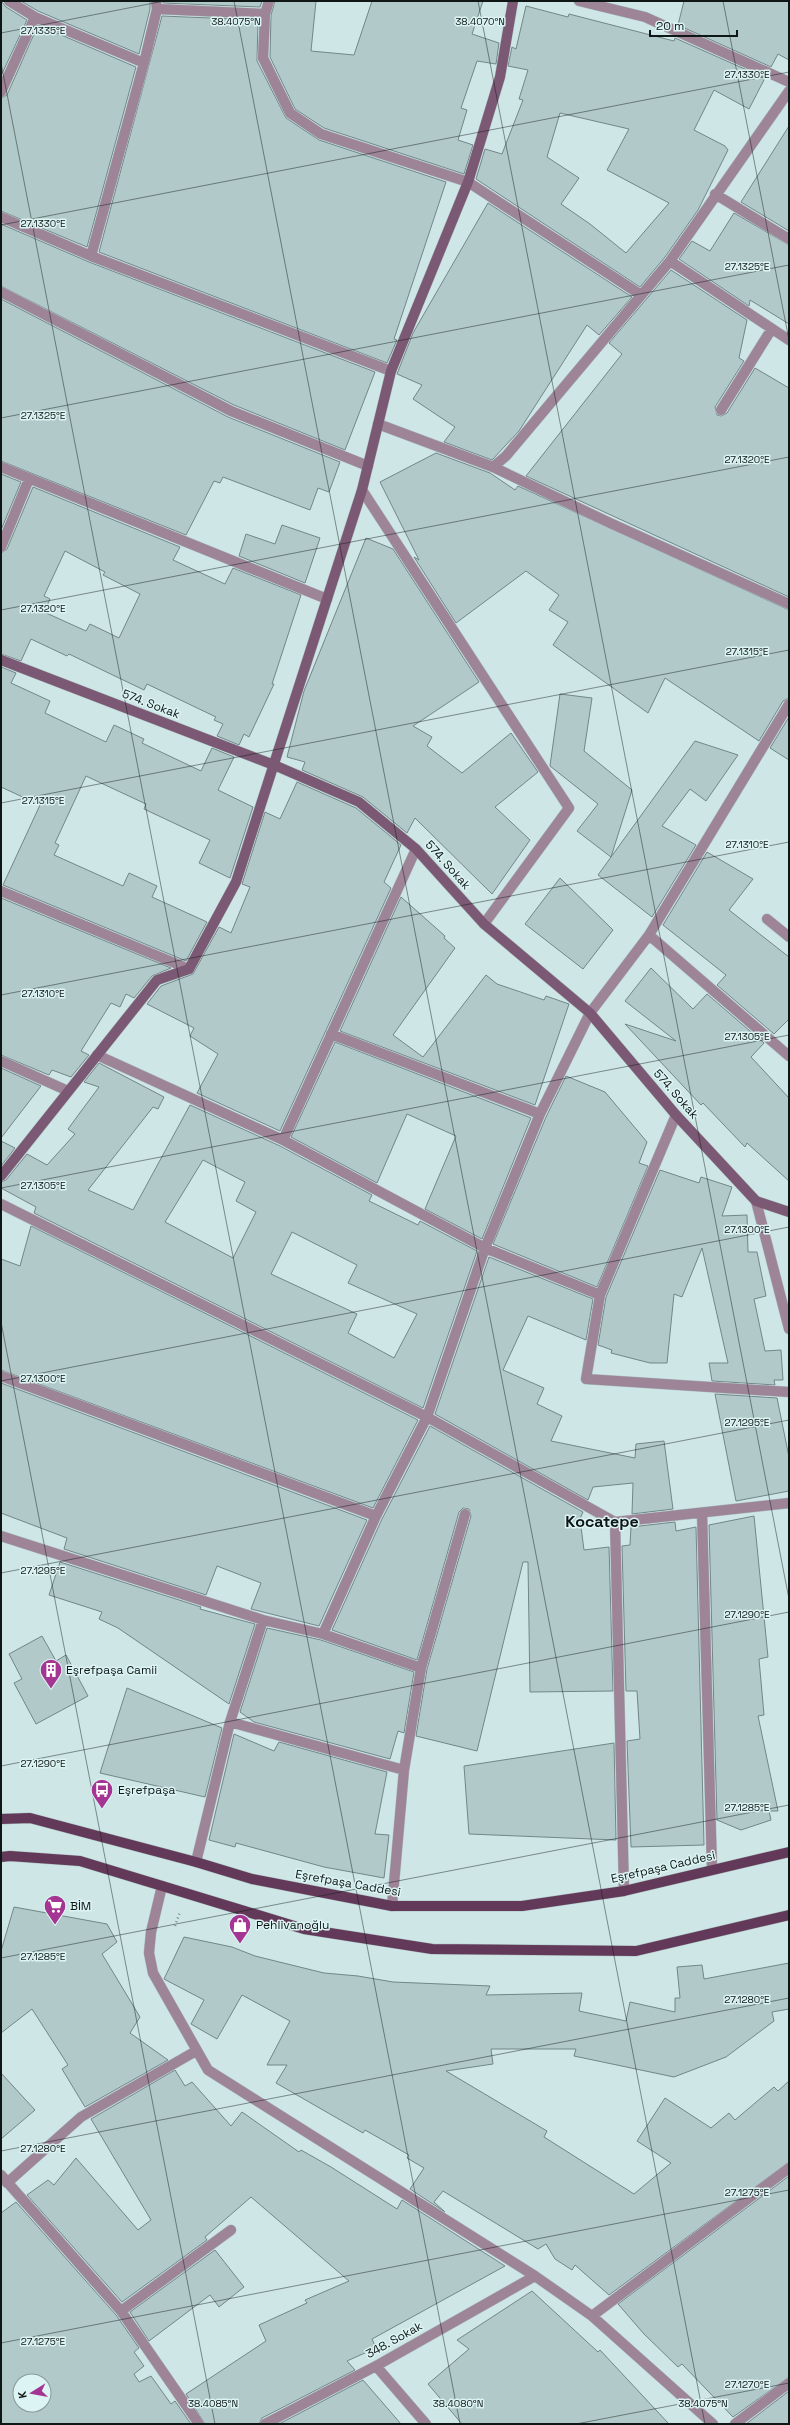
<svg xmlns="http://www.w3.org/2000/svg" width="790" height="2425" font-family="'Space Grotesk',sans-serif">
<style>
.building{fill:#b2c9c9;stroke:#728787;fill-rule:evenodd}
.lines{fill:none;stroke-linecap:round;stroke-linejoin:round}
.street-casing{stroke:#acc1c1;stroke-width:11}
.secondary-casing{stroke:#acc1c1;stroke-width:11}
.primary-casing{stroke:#acc1c1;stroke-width:11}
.path{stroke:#7b8c8c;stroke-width:2.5;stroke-dasharray:1 3;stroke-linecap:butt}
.street{stroke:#9d8497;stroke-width:10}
.secondary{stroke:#7b5873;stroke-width:10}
.primary{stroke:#623959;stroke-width:10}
.ticks{fill:none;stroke:#0e1616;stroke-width:1;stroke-opacity:0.45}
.labels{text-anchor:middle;stroke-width:3;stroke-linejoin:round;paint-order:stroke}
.street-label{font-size:12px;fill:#0e1616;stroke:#dcf4f3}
.poi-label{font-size:12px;fill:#0e1616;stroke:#dcf4f3;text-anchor:start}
.district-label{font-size:16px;font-weight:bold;fill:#0e1616;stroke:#dcf4f3}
.ticks-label{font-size:10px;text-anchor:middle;fill:#0e1616;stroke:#dcf4f3;stroke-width:3;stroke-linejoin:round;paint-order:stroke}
</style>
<rect width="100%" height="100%" fill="#cfe6e6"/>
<path class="building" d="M1,1L6,7L27,20L1,76Z
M21,1H150V9L139,54L38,11Z
M163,1H262L260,7L163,3Z
M275,1H316L311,51L354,55L372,1H483L472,34L499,43L496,64L477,61L461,108L467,110L458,140L473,145L464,174L324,128L295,109L270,57L271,15Z
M684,1H789V60L778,54L771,67L678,25Z
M526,6L568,17L569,14L674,41L675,38L765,78L749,109L714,90L694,130L725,146L728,150L698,210L665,257L640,287L476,179L485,149L502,154L523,100L519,99L528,70L508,66L512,47L516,49ZM560,113L629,129L607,170L669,203L626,253L590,224L561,204L579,178L547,157Z
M162,16L258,20L257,61L286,118L319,140L446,182L394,339L397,340L387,363L99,252Z
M38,25L136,67L87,247L1,211V98L7,95Z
M789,126V231L741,202Z
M488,203L632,297L599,335L587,325L519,431L492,460L444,442L455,427L413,399L422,385L397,374L413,333Z
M734,213L789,245V324L750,300L749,306L679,259L692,241L710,251Z
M1,224L89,262L375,372L345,450L234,405L1,286Z
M671,270L747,320L739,358L744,361L715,407L717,415L721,416L727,413L755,368L789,388V597L526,476L622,354L609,343Z
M1,299L228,417L340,462L329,492L318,488L310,510L223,477L220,483L214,481L186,535L1,461Z
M436,453L490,473L515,490L518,486L789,610V698L783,701L759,741L665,678L648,713L553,645L568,622L549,610L559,595L526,571L456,623L414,557L419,560L380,482Z
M1,474L21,482L1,530Z
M33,487L180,547L173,560L225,584L233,568L301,595L272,684H274L249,737L244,734L239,745L217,736L223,724L214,720L216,717L147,684L144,690L69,654L67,656L31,639L21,661L1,654V553L7,549ZM65,551L105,572L103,575L140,594L119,638L90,624L86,631L44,612L50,599L44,596Z
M282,525L320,538L305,583L239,556L246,534L275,544Z
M366,538L393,549L479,682L413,726L432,737L427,746L462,773L511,733L538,772L495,807L530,840L492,894L415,818L407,833L363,797L302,770L305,762L287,757L304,691Z
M1,667L16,673L11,683L50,701L45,713L106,742L114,725L144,739L142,743L201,771L212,748L234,757L218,790L253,807L230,878L199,863L210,840L144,809L146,804L86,776L55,843L59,845L54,855L123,886L129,873L157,886L152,897L207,922L186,961L3,885L40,805L1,787Z
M560,694L592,698L584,751L632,790L611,857L695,741L738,755L706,801L690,789L662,826L696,845L652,917L598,875L611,857L577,831L598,804L550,766Z
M789,717V760L770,748Z
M297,782L356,808L401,845L384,882L391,888L280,1131L197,1093L218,1054L190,1036L194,1028L147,1004L161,986L193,974L219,927L231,933L250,887L242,884L265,812L280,819Z
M707,852L753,879L729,910L789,957V1019L774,1034L717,985L726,975L663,925Z
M560,878L613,930L583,969L525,924Z
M401,897L445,936L444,938L455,948L393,1035L423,1057L486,975L497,984L544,1000L546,996L569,1004L535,1105L340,1031Z
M1,898L171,968L152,976L134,998L126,994L120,1007L111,1003L81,1051L89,1055L71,1077L52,1070L49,1075L1,1055Z
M651,968L693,1009L707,994L764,1043L751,1057L789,1098V1181L747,1143L745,1147L703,1103L701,1105L625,1024L676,1041L625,1001Z
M335,1042L531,1118L482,1239L425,1209L456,1136L407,1114L377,1183L291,1137Z
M99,1063L164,1097L158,1109L153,1107L88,1190L133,1210L190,1105L280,1146L372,1195L369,1201L418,1225L420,1221L477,1251L423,1408L34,1213L36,1207L1,1188V1182L6,1180L27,1154L47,1165L75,1134L68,1129L99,1087L84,1082ZM203,1160L245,1182L236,1201L256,1212L233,1258L165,1222ZM292,1232L357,1265L348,1283L417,1314L394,1358L348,1333L357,1314L271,1274Z
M1,1068L41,1086L1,1138Z
M566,1076L605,1092L647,1142L639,1163L648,1166L597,1287L493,1244L546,1117Z
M1,1141L15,1148L1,1166Z
M660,1170L699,1183L701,1177L732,1187L722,1216L747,1215L748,1252H757L766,1296L754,1299L765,1351L781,1350L783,1380H774L775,1385L712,1381L709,1363H728L702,1248L682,1297L674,1294L667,1363H650L611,1353L612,1350L598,1345L606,1297Z
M31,1226L418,1420L373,1508L1,1370V1259L20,1266Z
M489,1257L593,1299L586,1340L528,1316L503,1370L544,1388L537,1404L562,1416L551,1441L635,1458L636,1444L664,1441L673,1509L632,1514L633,1483L593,1487L588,1500L435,1414Z
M1,1383L367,1520L319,1626L251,1609L261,1583L217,1566L206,1595L64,1549L67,1538L1,1513Z
M715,1394L777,1398L789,1457V1491L736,1501Z
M430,1426L583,1512L580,1519L584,1550L609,1547L613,1691L530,1692L528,1562H523L477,1751L416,1736L427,1669L471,1516L469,1509L463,1508L459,1512L417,1660L332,1630L382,1519Z
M754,1516L768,1657L759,1659L764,1715L758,1716L778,1811H769L771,1820L741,1830L717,1820L709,1525Z
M675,1522L676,1531L696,1527L704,1845L631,1847L627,1741L640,1739L637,1691H626L622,1546L630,1545L631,1527Z
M60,1562L201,1607L200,1609L255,1624L229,1704L118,1628L99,1619L102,1612L49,1595Z
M267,1628L321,1640L414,1672L404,1733L398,1731L390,1759L254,1722L240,1712Z
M42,1636L56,1661L66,1655L88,1696L36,1724L14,1683L22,1679L9,1654Z
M127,1688L222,1728L205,1797L100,1773Z
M234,1734L274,1751L279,1742L387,1772L375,1834L389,1835L384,1878L324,1867L236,1843L235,1847L209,1840Z
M614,1743L616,1840L469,1834L464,1766Z
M14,1907L107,1924L117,1942L102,1954L140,2017L130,2033L168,2060L85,2107L62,2069L68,2065L32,2009L1,2033V1951Z
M184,1937L232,1947L255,1956L324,1973L358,1976L393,1982L490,1986L486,1995L582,1993L579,2011L626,2021L630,2002L675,2012V1998H680L677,1967L702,1965L704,1979L789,1963V2009L772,2012L774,2021L726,2057L674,2077L574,2056L576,2049H491L493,2064L446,2071L547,2131L544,2137L634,2194L671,2163L637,2141L665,2098L711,2128L729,2113L735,2120L774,2087L778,2091L789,2081V2162L609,2295L575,2265L572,2270L555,2259L546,2244L538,2249L443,2191L434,2202L445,2212L410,2189L424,2168L407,2158L409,2155L365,2130L363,2133L276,2083L287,2065H267L290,2021L242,1995L217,2039L191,2024L204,2000L164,1979Z
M175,2070L185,2086L192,2082L231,2126L242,2112L299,2152L301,2150L331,2167L397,2209L402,2200L505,2266L372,2339L376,2348L347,2361L355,2370L262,2418L259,2424H205L186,2394L266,2341L259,2325L307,2303L305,2300L349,2281L251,2197L205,2237L207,2240L122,2302L27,2195L48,2180L54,2185L76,2158L138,2230L151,2220L91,2119Z
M1,2073L35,2110L1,2139Z
M789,2176V2377L733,2417L682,2364L678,2367L644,2334L618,2304Z
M16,2202L116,2315L139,2348L134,2352L144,2366L134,2374L139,2382L151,2376L171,2404L175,2401L191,2424H1V2213ZM20,2381H44V2405H20Z
M215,2250L244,2287L219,2307L210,2295L149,2341L130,2312Z
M532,2291L598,2352L600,2350L669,2424H462L428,2384L469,2349L457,2340Z
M363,2380L401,2424H279Z
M789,2391V2424H746Z"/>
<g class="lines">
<g class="street-casing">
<path id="street" d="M9,1L35,17L144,63
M269,1L265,14L263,58L290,113L321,134L468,182L641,295
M579,1L645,17L789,82
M157,9L265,14
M1,92L35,17
M715,194L789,239
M1,217L91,256L391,371
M91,256L144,63L157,9L156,1
M670,261L789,340
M1,292L231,411L368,466
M721,410L771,330
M378,424L493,467L610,523L789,604
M1,467L327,599
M493,467L506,456L670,261L789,91
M362,490L569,808L484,924
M1,547L29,479
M1,891L189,969
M767,919L789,937
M649,935L789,1056
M331,1034L540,1114
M97,1055L283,1140L485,1248L600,1295
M1,1061L68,1091
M676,1115L600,1295L586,1379L789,1392
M283,1140L416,849
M756,1201L789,1329
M1,1204L427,1417L615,1522L789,1503
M1,1376L376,1516
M702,1513L712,1869
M615,1522L624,1891
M1,1536L263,1620L323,1634L421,1668
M323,1634L376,1516L427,1417L485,1248L540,1114L590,1013L649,935L789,704
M230,1722L404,1770
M196,1862L230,1722L263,1620
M162,1886L151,1932L149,1953L153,1973L208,2070L535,2276L592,2316L713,2424
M392,1906L404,1770L421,1668L465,1514
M1,2175L121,2311L199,2424
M7,2183L81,2117L196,2051
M121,2311L231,2230
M592,2316L789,2168
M376,2366L426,2424
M265,2424L376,2366L535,2276
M735,2424L789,2383"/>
</g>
<g class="secondary-casing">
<path id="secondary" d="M1,660L274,765L359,802L416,849L484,924L590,1013L676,1115L756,1201L789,1212
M1,1176L157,980L189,969L236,882L362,490L391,371L468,182L500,77L513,1"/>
</g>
<g class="primary-casing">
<path id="primary" d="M1,1819L30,1818L196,1862L252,1879L392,1906H522L624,1891L789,1852
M1,1857L10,1856L80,1861L304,1929L432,1949L636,1951L789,1915"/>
</g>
<path class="path" d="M175,1926L180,1912"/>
<use href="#street" class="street"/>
<use href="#secondary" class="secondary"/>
<use href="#primary" class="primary"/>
</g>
<path class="ticks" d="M234,1L705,2424M478,1L789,1599M723,1L789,340M1,33L164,1M1,63L460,2424M1,225L789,72M1,418L789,265M1,610L789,457M1,803L789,650M1,995L789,842M1,1188L789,1035M1,1322L215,2424M1,1381L789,1227M1,1573L789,1420M1,1766L789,1612M1,1958L789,1805M1,2151L789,1998M1,2343L789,2190M576,2424L789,2383"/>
<defs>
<g id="building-pin" transform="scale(1.15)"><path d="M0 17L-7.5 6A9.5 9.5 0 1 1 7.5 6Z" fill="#a53592" stroke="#dcf4f3"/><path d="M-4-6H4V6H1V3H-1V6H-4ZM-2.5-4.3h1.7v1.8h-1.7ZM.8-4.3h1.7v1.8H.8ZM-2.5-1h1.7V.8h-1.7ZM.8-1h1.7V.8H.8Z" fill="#fff"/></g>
<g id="bus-pin" transform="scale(1.15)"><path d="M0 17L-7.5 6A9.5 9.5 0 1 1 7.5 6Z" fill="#a53592" stroke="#dcf4f3"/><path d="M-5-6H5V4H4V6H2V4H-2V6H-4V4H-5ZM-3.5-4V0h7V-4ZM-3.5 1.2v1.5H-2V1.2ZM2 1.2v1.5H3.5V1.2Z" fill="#fff"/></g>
<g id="supermarket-pin" transform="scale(1.15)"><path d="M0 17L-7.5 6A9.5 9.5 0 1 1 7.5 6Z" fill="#a53592" stroke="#dcf4f3"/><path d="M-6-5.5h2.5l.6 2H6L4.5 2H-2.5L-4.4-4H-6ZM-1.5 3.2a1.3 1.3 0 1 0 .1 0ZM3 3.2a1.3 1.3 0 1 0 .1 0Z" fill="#fff"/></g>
<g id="shop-pin" transform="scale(1.15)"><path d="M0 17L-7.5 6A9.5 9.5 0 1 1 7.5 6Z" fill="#a53592" stroke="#dcf4f3"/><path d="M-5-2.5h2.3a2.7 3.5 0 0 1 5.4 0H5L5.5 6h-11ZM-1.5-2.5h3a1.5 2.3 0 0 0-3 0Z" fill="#fff"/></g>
</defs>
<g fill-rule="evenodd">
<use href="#building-pin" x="51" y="1670"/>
<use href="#bus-pin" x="102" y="1790"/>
<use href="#supermarket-pin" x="55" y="1906"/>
<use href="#shop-pin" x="240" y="1925"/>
</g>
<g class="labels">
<g class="street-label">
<text transform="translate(151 704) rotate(21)" y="4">574. Sokak</text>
<text transform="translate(448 865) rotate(48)" y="4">574. Sokak</text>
<text transform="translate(676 1094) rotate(49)" y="4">574. Sokak</text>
<text transform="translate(663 1867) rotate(-13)" y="4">Eşrefpaşa Caddesi</text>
<text transform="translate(348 1883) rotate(10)" y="4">Eşrefpaşa Caddesi</text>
<text transform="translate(394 2340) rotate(-29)" y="4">348. Sokak</text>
</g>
<g class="poi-label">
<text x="66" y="1674">Eşrefpaşa Camii</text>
<text x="118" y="1794">Eşrefpaşa</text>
<text x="70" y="1910">BİM</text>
<text x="256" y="1929">Pehlivanoğlu</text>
</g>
<g class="district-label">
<text x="602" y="1527">Kocatepe</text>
</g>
</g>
<g class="ticks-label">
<text x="236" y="25">38.4075°N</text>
<text x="480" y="25">38.4070°N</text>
<text x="43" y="34">27.1335°E</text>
<text x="747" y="78">27.1330°E</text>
<text x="43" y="227">27.1330°E</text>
<text x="747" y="270">27.1325°E</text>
<text x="43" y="419">27.1325°E</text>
<text x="747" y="463">27.1320°E</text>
<text x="43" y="612">27.1320°E</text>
<text x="747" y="655">27.1315°E</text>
<text x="43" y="804">27.1315°E</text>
<text x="747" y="848">27.1310°E</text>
<text x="43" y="997">27.1310°E</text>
<text x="747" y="1040">27.1305°E</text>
<text x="43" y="1189">27.1305°E</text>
<text x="747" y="1233">27.1300°E</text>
<text x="43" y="1382">27.1300°E</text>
<text x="747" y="1426">27.1295°E</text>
<text x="43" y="1574">27.1295°E</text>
<text x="747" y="1618">27.1290°E</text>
<text x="43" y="1767">27.1290°E</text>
<text x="747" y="1811">27.1285°E</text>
<text x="43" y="1960">27.1285°E</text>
<text x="747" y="2003">27.1280°E</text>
<text x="43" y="2152">27.1280°E</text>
<text x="747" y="2196">27.1275°E</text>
<text x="43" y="2345">27.1275°E</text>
<text x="747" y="2388">27.1270°E</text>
<text x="213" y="2407">38.4085°N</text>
<text x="458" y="2407">38.4080°N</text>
<text x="703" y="2407">38.4075°N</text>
</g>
<rect width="790" height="2425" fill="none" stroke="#0e1616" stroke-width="4"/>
<g transform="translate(32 2393) rotate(259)"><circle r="19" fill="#dcf4f3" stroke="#8a9b9b"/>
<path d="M0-3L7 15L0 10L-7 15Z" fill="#a53592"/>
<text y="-6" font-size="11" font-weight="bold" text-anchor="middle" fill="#0e1616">K</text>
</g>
<path d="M650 30v6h87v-6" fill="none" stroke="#0e1616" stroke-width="2"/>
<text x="656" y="30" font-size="12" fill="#0e1616" stroke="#dcf4f3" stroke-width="3" paint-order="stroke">20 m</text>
</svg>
